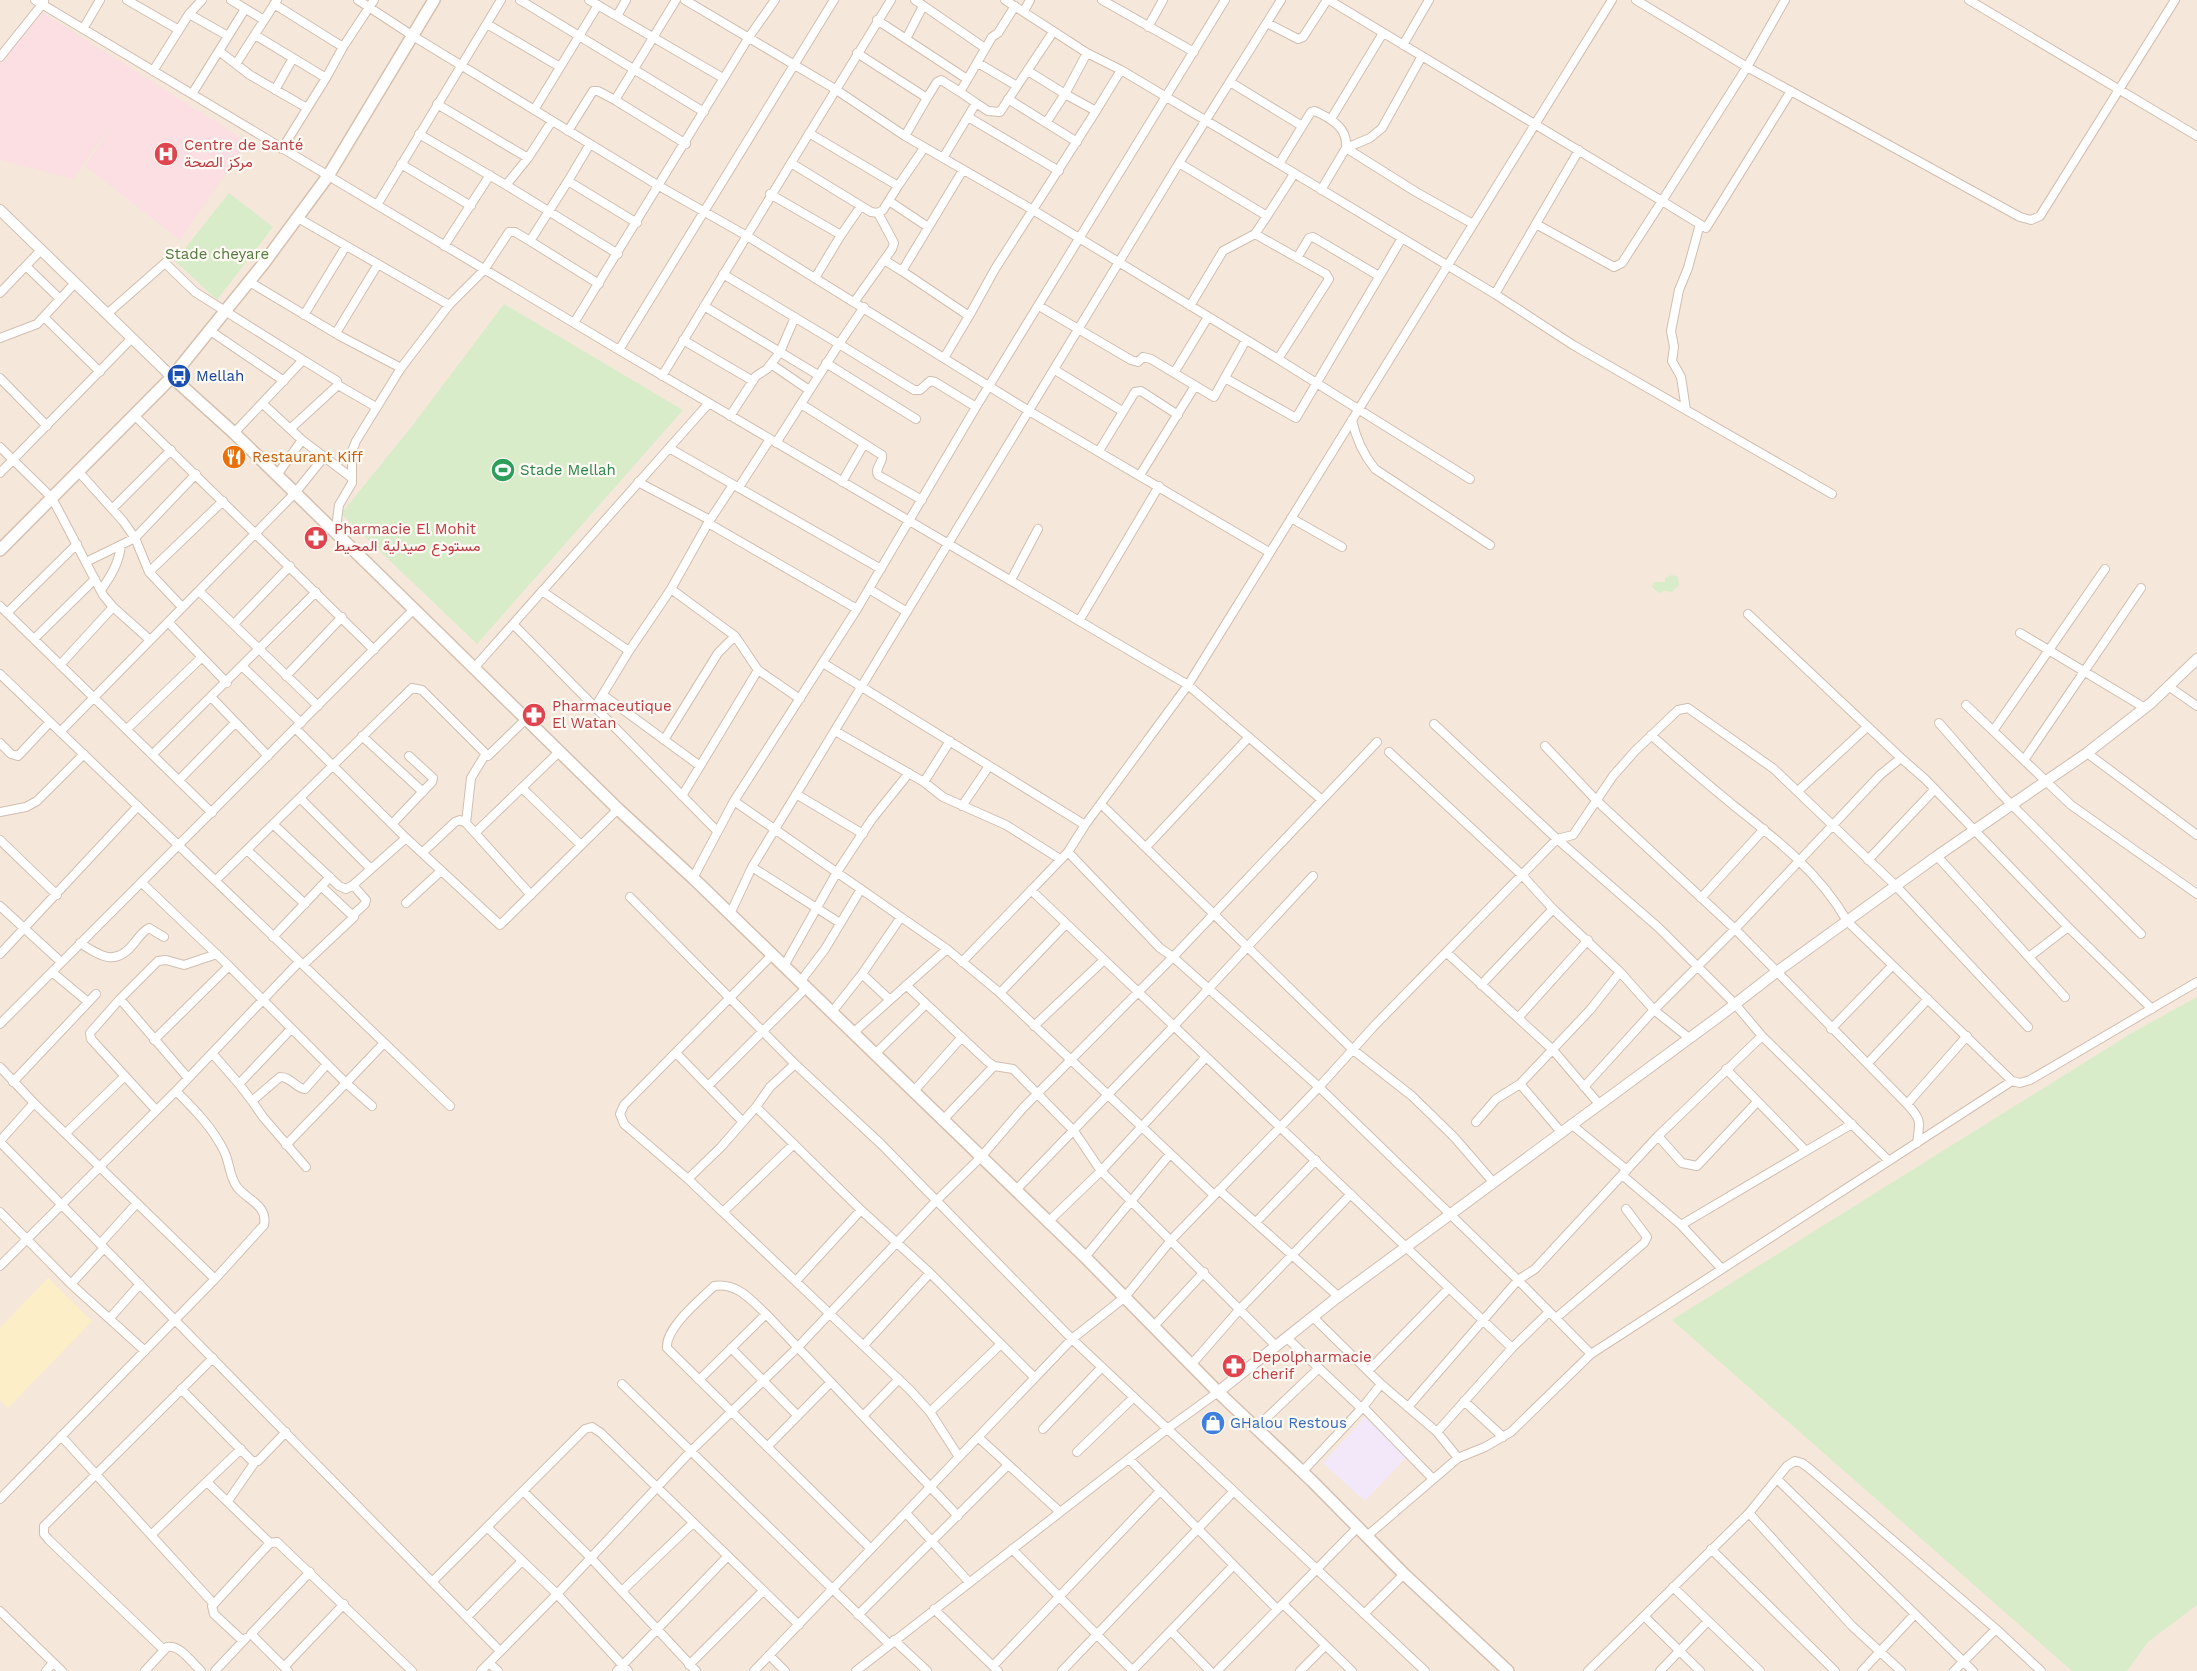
<svg xmlns="http://www.w3.org/2000/svg" width="2197" height="1671" font-family="'Work Sans',Vazirmatn,sans-serif">
<style>
.residential{fill:#f5e8da}
.education{fill:#f3e8fa}
.medical{fill:#fbdfe3}
.green{fill:#d8ecc9}
.sand{fill:#fcefc7}
.lines{fill:none;stroke-linecap:round;stroke-linejoin:round}
.minor-casing{stroke:#d1beb0;stroke-width:10}
.tertiary-casing{stroke:#d1beb0;stroke-width:12}
.secondary-casing{stroke:#d6c0b0;stroke-width:14}
.minor{stroke:#fff;stroke-width:8}
.tertiary{stroke:#fff;stroke-width:10}
.secondary{stroke:#fff;stroke-width:11}
.labels{text-anchor:middle;stroke-width:4.5;stroke-linejoin:round;paint-order:stroke}
.health-label{font-size:15px;fill:#be3a42;stroke:#fffaf3;text-anchor:start}
.park-label{font-size:15px;fill:#537a41;stroke:#fffaf3}
.transit-label{font-size:15px;fill:#164399;stroke:#fffaf3;text-anchor:start}
.food-label{font-size:15px;fill:#c56008;stroke:#fffaf3;text-anchor:start}
.leisure-label{font-size:15px;fill:#27864d;stroke:#fffaf3;text-anchor:start}
.shop-label{font-size:15px;fill:#366cbe;stroke:#fffaf3;text-anchor:start}
</style>
<rect width="100%" height="100%" fill="#fdf6ec"/>
<path class="residential" d="M0,0H2197V1671H0Z"/>
<path class="education" d="M1365,1417L1407,1456L1365,1501L1323,1463Z"/>
<path class="medical" d="M38,10L248,142L180,240L85,166L125,106L73,179L0,160V57Z"/>
<path class="green" d="M229,193L273,227L217,300L175,261Z
M504,304L683,410L477,644L341,514L412,426Z
M1672,575L1678,577L1679,585L1672,592L1664,591L1659,593L1652,587L1654,582H1665V578Z
M2197,997V1605L2148,1642L2127,1671H2072L1672,1320L2130,1034Z"/>
<path class="sand" d="M48,1278L92,1321L8,1408L0,1400V1328Z"/>
<g class="lines">
<g class="minor-casing">
<path id="minor" d="M35,0L619,350L1188,685L1322,800
M127,0L179,30
M231,0L264,20
M358,0L413,36L659,186L747,236L1029,411L1269,552
M520,0L704,112
M589,0L723,78
M676,0L615,100L686,144
M685,0L835,89L905,136L1033,210L1278,359L1470,479
M915,0L985,48
M1005,0L1087,53L1121,70L1279,164L1495,294L1573,345L1832,494
M1102,0L1194,52
M1281,0L1179,163L1267,216L1294,174
M1329,0L1662,201L1747,67L1785,0
M1636,0L1747,67L2020,217L2031,220L2040,216L2175,0
M1969,0L2197,136
M274,4L343,47
M1024,11L1030,0
M189,14L228,36
M617,16L626,0
M877,20L967,79
M1267,23L1298,39L1303,37L1327,0
M487,24L560,67
M1148,27L1163,0
M83,29L100,0
M255,35L326,78
M906,39L923,6
M1403,45L1429,0
M219,51L250,75L307,108
M857,53L927,98L937,82L941,80L960,92
M0,57L44,2
M978,63L1017,86
M236,64L277,0
M153,71L189,14L202,0
M1028,71L1065,94L1087,53
M1230,82L1302,126
M275,90L293,58
M192,94L245,9
M1008,99L1077,142
M976,103L988,111L1000,112L1053,32
M437,104L528,158L552,121
M534,110L598,5
M968,117L1059,171
M1331,119L1383,33
M1046,123L1065,94L1096,111L1121,70
M568,131L593,91H598L615,100
M809,133L898,186L924,148
M419,134L506,185L528,158
M905,136L927,98
M590,144L568,181L637,223
M282,149L326,78L343,47L374,0
M943,158L976,103L960,92L992,37L998,33L1015,6
M791,163L891,0
M401,164L471,206
M1279,164L1311,112L1315,111C1332,119 1348,128 1346,148L1416,192L1473,224
M963,170L902,271L969,316L995,269L1096,111
M568,181L530,241L599,284
M506,185L618,254
M1321,190L1346,148L1370,138L1382,128L1422,56
M770,194L841,235L861,206
M889,201L928,227
M377,205L501,0
M1267,216L1255,234L1326,274L1329,279L1278,359
M298,218L449,305
M1536,224L1614,267L1622,263L1662,201L1706,228L1791,91
M444,246L490,175
M1297,258L1309,238L1313,237L1379,276
M884,260L902,271
M26,266L60,299
M723,274L839,344L776,443
M815,278L841,235
M248,281L340,336L401,368
M0,293L41,250
M1495,294L1579,150
M855,301L892,249L894,243L878,213
M704,306L818,375
M1039,306L1131,360L1138,362L1143,357L1151,359L1214,397L1246,340
M1190,306L1223,251L1255,234
M864,307L839,344L914,390H920L930,381L935,382L976,407
M107,314L165,263L195,292L303,360
M304,315L346,246
M44,317L100,372
M574,323L749,37L775,0
M209,330L284,381
M336,333L378,264
M0,338L37,324L75,283
M683,340L753,381
M619,350L834,0
M944,358L969,316
M826,363L916,419
M771,364L809,390
M1055,370L1122,411
M1174,373L1208,317
M662,376L791,163L871,212L878,213L883,210L898,186
M0,378L47,426
M1225,378L1296,418L1402,238
M338,385L376,407
M263,404L302,440L352,478
M801,404L882,455C884,462 874,468 878,475L922,500
M1686,410L1681,377L1672,361L1674,347L1671,331L1679,290L1688,268L1700,224
M134,415L374,650
M730,416L756,376L767,369L780,352L795,317
M1352,420C1356,439 1363,454 1375,469L1490,545
M234,433L303,360L337,381L338,385L290,429
M0,447L52,498L103,595L113,607L150,640
M669,448L881,569
M1099,451L1135,392L1141,391L1178,415
M78,471L123,521L135,538L149,572L182,607
M0,473L132,338
M277,475L302,440
M1140,475L1195,386
M638,482L710,520
M842,482L864,444
M733,485L708,523L671,589L735,636L758,670L800,699
M739,487L770,439
M113,508L171,450
M1291,518L1342,547
M708,523L857,609
M338,534L337,520L339,505L352,483V451L356,441L401,368L449,305L484,270L509,232H515L530,241
M86,562L135,538L196,474
M149,572L223,501
M1011,580L1038,529
M869,589L907,612
M101,590C111,576 119,563 121,545
M199,591L318,706
M542,591L629,651L595,707
M0,606L212,813
M7,613L77,544
M1748,614L1901,758
M1079,621L1159,486
M168,622L227,683
M234,624L290,566
M513,624L717,831
M2020,633L2145,708
M34,639L95,579
M629,651L671,589
M823,663L1085,825L1188,685L1612,0
M60,665L113,607
M243,667L301,723
M474,668L709,403
M0,674L450,1106
M286,676L342,617
M2168,686L2197,706
M603,695L700,766
M212,698L268,756
M1966,705L2071,805L2197,894
M1939,723L2002,795L2141,934
M1434,724L1557,839L1573,835L1613,776L1635,751L1678,710L1688,708L1774,769L1896,886L2028,1027
M127,729L202,657
M296,729L406,838L500,925L618,809
M835,731L924,782L943,797L1006,825L1060,859
M1993,731L2105,569
M60,732L295,493L324,457
M1651,735C1678,759 1705,782 1733,805C1775,838 1820,873 1847,921L2012,1081L2020,1083L2030,1080L2197,982
M362,736L423,792
M664,740L718,653L735,636
M0,743L11,754L18,756L50,722
M1545,746L1597,801L1735,929L1907,1104C1922,1120 1920,1122 1917,1143
M1389,752L1522,875L1553,909L1620,972L1654,1010L1689,1038
M2087,753L2197,835
M153,754L316,592
M2024,760L2141,588
M179,780L235,723
M924,782L950,741
M522,788L581,845
M1798,791L1867,727
M796,794L863,834
M682,796L758,670
M300,798L371,869
M734,801L947,949
M1101,804L1352,1049L1412,1096L1454,1137L1493,1182
M962,806L989,766
M0,812L26,807L37,801L84,754
M466,823L471,778L485,755
M392,824L432,782L433,778L409,756
M274,825L339,886L346,889L353,885L406,838
M475,833L559,752
M0,840L57,895
M1146,847L1249,737
M247,850L305,904
M1068,852L1160,948L1173,957L1319,1087L1518,1280L1535,1269L1658,1136L1762,1036
M422,853L455,822L460,820L466,823L531,895
M1937,856L2065,997
M1868,860L1935,789
M752,867L840,923
M693,878L734,801L857,609L976,407L1225,0
M216,880L412,688L422,690L488,756L526,719
M142,883L229,966L346,1083L384,1043
M1031,890L1512,1348L1549,1312
M630,897L795,1064L881,1144L1072,1339L1425,1671
M1701,898L1764,829
M406,903L441,871
M0,906L61,962
M730,914L752,867L1179,163
M353,915L365,904L366,900L353,885
M273,937L330,877
M80,943C102,957 116,967 135,942C139,937 143,931 149,928L164,937
M1447,953L1553,1050L1599,1104
M0,954L138,806
M772,955L624,1105L620,1114L624,1124L688,1179L911,1391L930,1412L959,1457
M2029,957L2068,927
M962,962L1068,852L1085,825
M303,965L354,917L321,886
M784,966L837,872L872,819L909,773
M52,972L88,1002
M862,974L890,1000
M800,982L825,949L861,889
M906,985L987,1061L994,1066L1013,1069L1074,1131L1101,1171L1276,1346
M1481,985L1553,909
M1000,993L1066,924
M120,999L188,1078
M832,1012L862,974L901,917
M1518,1018L1588,940
M0,1024L414,609
M1034,1026L1104,960
M1831,1029L1892,966
M853,1033L947,949L1000,993L1214,1195
M154,1040L229,966
M212,1053L239,1084L291,1029
M676,1053L743,1122
M874,1055L926,1004
M1868,1063L1928,999
M0,1067L34,1103L215,1279L0,1499
M1726,1069L1806,1151L1852,1124
M13,1082L96,994
M239,1084L252,1101L280,1077C292,1077 295,1088 305,1089L327,1064
M708,1086L806,988
M1584,1087L1654,1010L1735,929L1880,775L1901,758L1925,779L2068,927L2152,1009
M176,1091C195,1110 212,1127 224,1151C230,1163 229,1176 237,1187C247,1200 268,1205 264,1225L215,1279
M913,1092L962,1037
M252,1101L263,1117L306,1167
M1907,1104L1967,1036
M756,1107L861,1210L930,1273L864,1345
M156,1110L91,1039L90,1033L120,999L158,961L166,960L184,965L217,954
M942,1121L994,1066
M1476,1122L1496,1099L1520,1084
M1571,1124L1627,1170
M1561,1132L1520,1084L1590,1010L1620,972
M66,1133L125,1076
M1658,1136L1682,1163L1697,1166L1757,1102
M0,1141L34,1103
M0,1142L500,1651
M286,1145L346,1083L372,1106
M1622,1175L1681,1225L1721,1268
M688,1179L721,1147L756,1107L770,1087L795,1064
M1219,1190L1339,1297
M1015,1191L1174,1026L1313,876
M0,1212L71,1284L145,1351
M723,1212L794,1144
M1048,1222L1101,1171L1206,1057
M1256,1222L1316,1160
M1681,1225L1806,1151
M100,1244L137,1203
M1085,1257L1170,1154
M0,1266L176,1091L299,962
M930,1273L1001,1344
M796,1281L861,1210
M71,1284L104,1248
M1313,1317L1381,1384L1437,1432L1458,1458L1367,1536
M110,1318L140,1284
M1556,1318L1644,1243L1647,1237L1626,1209
M1154,1326L1204,1272
M1287,1338L1359,1406L1363,1407L1381,1384
M731,1348L798,1416
M1191,1365L1239,1310L1351,1194
M1368,1371L1449,1288
M699,1380L766,1314
M622,1384L889,1644
M181,1389L252,1461H258L286,1432
M1464,1401L1503,1437
M1408,1407L1518,1280L1591,1354L2012,1081
M930,1412L1001,1344L1035,1378
M863,1416L899,1379
M1256,1428L1319,1368
M1043,1429L1102,1367
M1437,1432L1512,1348
M61,1436L213,1603
M978,1437L1060,1512
M767,1447L831,1382
M1077,1452L1134,1397
M1458,1458L1485,1447L1511,1432L1591,1354
M1129,1459L1277,1609
M1302,1472L1363,1407L1433,1479
M1777,1479L1915,1614
M207,1482L270,1543
M523,1491L590,1557L696,1671
M228,1501L255,1462
M906,1513L969,1582
M1749,1513L1852,1626L1901,1671
M487,1527L557,1594L628,1671
M151,1535L241,1449
M871,1549L667,1348C665,1328 700,1300 714,1286C737,1282 751,1300 766,1314L958,1516
M1012,1549L1133,1671
M1711,1549L1835,1671
M432,1582L585,1429L592,1427L601,1433L799,1625
M1673,1587L1760,1671
M622,1591L693,1523
M1283,1604L1352,1671
M934,1609L998,1671
M0,1611L62,1671
M1364,1614L1404,1574
M858,1615L1008,1465
M1644,1616L1700,1671
M467,1617L522,1561
M1171,1631L1210,1671
M894,1640L927,1671
M243,1641L214,1614L212,1606L270,1543L277,1542L412,1671
M164,1650L49,1540L44,1534V1526L213,1358
M769,1655L785,1671
M489,1663L498,1671
M689,1665L763,1591
M993,1666L1160,1491
M284,1667L344,1604
M46,1671L53,1663
M145,1671L167,1647C180,1644 192,1663 201,1671
M215,1671L246,1638
M288,1671L251,1634L310,1572
M481,1671L557,1594L691,1451L798,1347L936,1201L981,1157L1023,1108L1173,957L1377,742
M617,1671L727,1557
M754,1671L1072,1339L1125,1297L1172,1239L1319,1087L1375,1025L1557,839L1659,928L1735,1004L1762,1036L1889,1161
M856,1671L1167,1429L1218,1392
M1062,1671L1233,1492
M1132,1671L1233,1566
M1217,1671L1358,1527
M1300,1671L1325,1646
M1588,1671L1749,1513L1787,1466L1795,1461L1802,1463L1810,1469L1996,1629
M1660,1671L1708,1621
M1862,1671L1915,1614L1973,1671
M1954,1671L1996,1629L2041,1671"/>
</g>
<g class="tertiary-casing">
<path id="tertiary" d="M0,210L172,377
M1218,1392L1334,1300L1721,1015L1775,973L1937,856L2087,753L2151,703L2197,659"/>
</g>
<g class="secondary-casing">
<path id="secondary" d="M172,377L234,433L618,809L693,878L1085,1257L1218,1392L1312,1481L1404,1574L1508,1671
M0,550L172,377L264,263L328,176L434,0"/>
</g>
<use href="#minor" class="minor"/>
<use href="#tertiary" class="tertiary"/>
<use href="#secondary" class="secondary"/>
</g>
<defs>
<g id="hospital-disc" transform="scale(1.25)"><circle r="9.5" fill="#e0444e" stroke="#fffaf3"/><path d="M-5-5h3v3.5h4V-5h3V5h-3V1.5h-4V5h-3Z" fill="#fff"/></g>
<g id="bus-disc" transform="scale(1.25)"><circle r="9.5" fill="#1a4fb4" stroke="#fffaf3"/><path d="M-5-6H5V4H4V6H2V4H-2V6H-4V4H-5ZM-3.5-4V0h7V-4ZM-3.5 1.2v1.5H-2V1.2ZM2 1.2v1.5H3.5V1.2Z" fill="#fff"/></g>
<g id="restaurant-disc" transform="scale(1.25)"><circle r="9.5" fill="#e8710a" stroke="#fffaf3"/><path d="M-5-6h1v4h1v-4h1v4h1v-4h1v5L-1.5 .5V6h-2V.5L-5-1ZM5-6V6H3V1.5H1.5Q1.5-4 5-6Z" fill="#fff"/></g>
<g id="stadium-disc" transform="scale(1.25)"><circle r="9.5" fill="#2e9e5b" stroke="#fffaf3"/><path d="M0-5a6.5 5 0 1 0 0 10a6.5 5 0 1 0 0-10ZM-3.5-1.8h7v3.6h-7Z" fill="#fff"/></g>
<g id="pharmacy-disc" transform="scale(1.25)"><circle r="9.5" fill="#e0444e" stroke="#fffaf3"/><path d="M-2-6h4v4h4v4h-4v4h-4v-4h-4v-4h4Z" fill="#fff"/></g>
<g id="shop-disc" transform="scale(1.25)"><circle r="9.5" fill="#3f7fe0" stroke="#fffaf3"/><path d="M-5-2.5h2.3a2.7 3.5 0 0 1 5.4 0H5L5.5 6h-11ZM-1.5-2.5h3a1.5 2.3 0 0 0-3 0Z" fill="#fff"/></g>
</defs>
<g fill-rule="evenodd">
<use href="#hospital-disc" x="166" y="154"/>
<use href="#bus-disc" x="179" y="376"/>
<use href="#restaurant-disc" x="234" y="457"/>
<use href="#stadium-disc" x="503" y="470"/>
<use href="#pharmacy-disc" x="316" y="538"/>
<use href="#pharmacy-disc" x="534" y="715"/>
<use href="#pharmacy-disc" x="1234" y="1366"/>
<use href="#shop-disc" x="1213" y="1423"/>
</g>
<g class="labels">
<g class="health-label">
<text x="184" y="150">Centre de Santé<tspan x="184" dy="17">مركز الصحة</tspan></text>
<text x="334" y="534">Pharmacie El Mohit<tspan x="334" dy="17">مستودع صيدلية المحيط</tspan></text>
<text x="552" y="711">Pharmaceutique<tspan x="552" dy="17">El Watan</tspan></text>
<text x="1252" y="1362">Depolpharmacie<tspan x="1252" dy="17">cherif</tspan></text>
</g>
<g class="park-label">
<text x="217" y="259">Stade cheyare</text>
</g>
<g class="transit-label">
<text x="196" y="381">Mellah</text>
</g>
<g class="food-label">
<text x="252" y="462">Restaurant Kiff</text>
</g>
<g class="leisure-label">
<text x="520" y="475">Stade Mellah</text>
</g>
<g class="shop-label">
<text x="1230" y="1428">GHalou Restous</text>
</g>
</g>
</svg>
